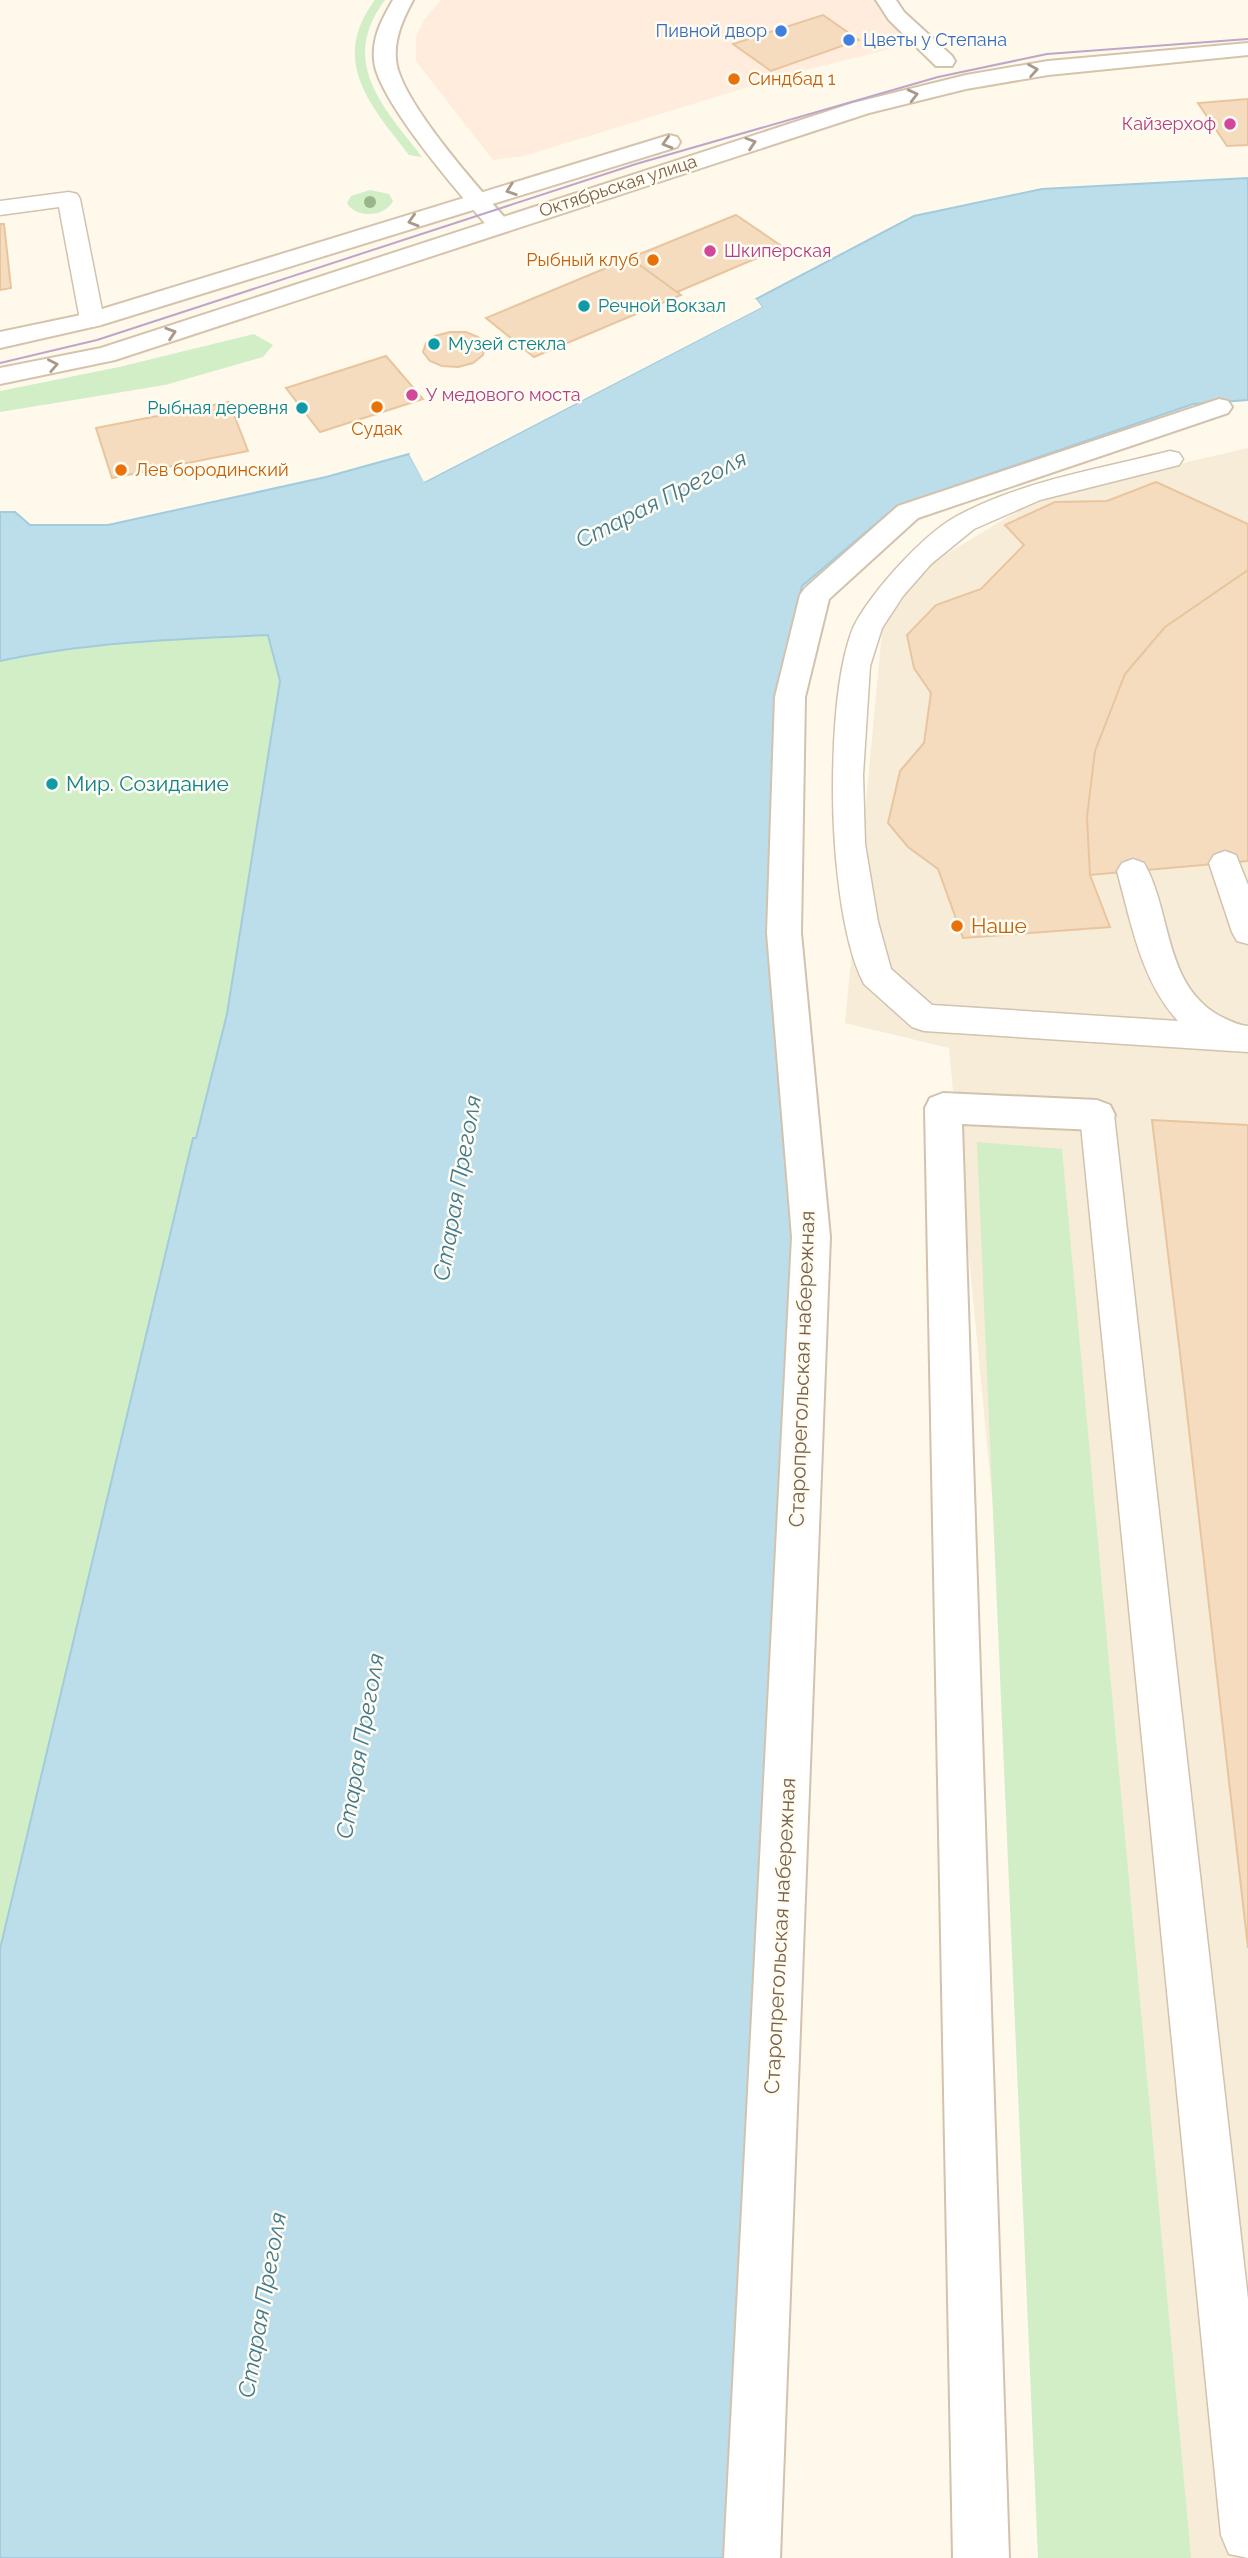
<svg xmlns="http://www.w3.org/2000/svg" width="1248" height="2558" font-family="Raleway,sans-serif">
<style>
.residential{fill:#f6ecd8}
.commercial{fill:#ffecdd}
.green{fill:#d1eec6}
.water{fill:#bcddea;stroke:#a1ccdd;stroke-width:2}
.pier{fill:#fef9ea}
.building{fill:#f5dcbf;stroke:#e9c59e;stroke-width:2}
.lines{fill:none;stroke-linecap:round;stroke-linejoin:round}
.service-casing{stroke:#d2c2ae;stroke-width:3}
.pedestrian-casing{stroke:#d2c2ae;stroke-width:4}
.minor-casing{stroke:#d2c2ae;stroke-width:4}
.tertiary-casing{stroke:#d2c2ae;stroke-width:4}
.secondary-casing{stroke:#d6c3ab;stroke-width:4}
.service{fill:#fff;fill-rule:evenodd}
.pedestrian{fill:#fff;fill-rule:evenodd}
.minor{fill:#fff;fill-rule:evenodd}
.tertiary{fill:#fff;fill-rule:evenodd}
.secondary{fill:#fff;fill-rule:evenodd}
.tram{stroke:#bea5ca;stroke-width:2}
.tree{fill:#9ab48b}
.oneway{stroke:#aa9989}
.shop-dot{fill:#3f7fe0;stroke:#fffcf2;stroke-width:2.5}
.food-dot{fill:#e8710a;stroke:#fffcf2;stroke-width:2.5}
.hotel-dot{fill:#d1479c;stroke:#fffcf2;stroke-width:2.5}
.culture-dot{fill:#0f9aa8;stroke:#fffcf2;stroke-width:2.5}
.labels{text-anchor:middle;stroke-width:5;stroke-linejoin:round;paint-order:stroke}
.far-shop-label{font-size:18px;fill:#366cbe;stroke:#fffcf2;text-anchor:end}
.far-food-label{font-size:18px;fill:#c56008;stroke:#fffcf2;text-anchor:start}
.far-hotel-label{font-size:18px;fill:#b23c85;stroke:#fffcf2;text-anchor:start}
.far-street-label{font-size:18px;fill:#7c624a;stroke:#fffcf2}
.far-culture-label{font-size:18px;fill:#0d838f;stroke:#fffcf2;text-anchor:start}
.culture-label{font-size:21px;fill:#0d838f;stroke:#fffcf2;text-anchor:start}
.food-label{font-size:21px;fill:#c56008;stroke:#fffcf2;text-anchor:start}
.street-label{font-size:21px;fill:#7c624a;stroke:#fffcf2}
.water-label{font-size:23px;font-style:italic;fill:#417990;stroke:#fffcf2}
</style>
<rect width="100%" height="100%" fill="#fef9ea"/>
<path class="residential" d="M1248,448V2558H1094L949,1048L845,1023L886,590L1043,496Z"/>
<path class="commercial" d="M441,0H875L909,44L787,75L524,156L493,160L416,61V37L424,20Z"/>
<path class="green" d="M375,0H385C338,62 384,108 422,157L409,155C371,106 329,61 375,0Z
M370,190L389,194L393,201C385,217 356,219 347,203L351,196Z
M254,334L273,345L263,357L165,385L0,412V391L119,367Z
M269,635L280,681L227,1014L196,1138H193L0,1949V661C88,642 179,639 269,635Z
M977,1142L1062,1149L1191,2558H1038Z"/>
<path class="water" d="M1248,178V400L1193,404L897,506L802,586L776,692L770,931L793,1225L734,2558H0V1949L193,1138H196L227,1014L280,681L268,635C178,639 88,642 0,661V512H15L30,525H108L326,477L409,454L425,482L762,307L756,299L914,216L1042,189Z"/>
<path class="pier" d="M756,299L762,307L424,482L409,454L412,453L426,478L757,306L753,301Z"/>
<path class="building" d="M823,15L859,40L771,71L733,44Z
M1248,99V145L1227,146L1198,103Z
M736,215L783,247L677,292L630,258Z
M0,224H4L11,288L0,290Z
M630,258L681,295L534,357L486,318Z
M450,332H466L478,337L485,346L483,355L473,363L458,367L442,366L430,361L423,352L426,343L435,336Z
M386,356L423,399L320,432L286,388Z
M229,402L248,451L112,478L96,428Z
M1156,482L1248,524V570L1165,627L1125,674L1095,751L1087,817L1090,875L1110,927L963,938L938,869L908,847L888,823L900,771L924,743L931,693L914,668L907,635L936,605L981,589L1024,545L1005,525L1055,502L1107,501Z
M1248,570V861L1090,875L1087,817L1095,751L1125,674L1165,627Z
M1152,1120L1248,1125V1948L1185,1395Z"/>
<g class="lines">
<g class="service-casing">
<path id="service" d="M69,192L77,194L80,199L104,320L101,325L92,327L83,325L80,320L59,207L0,215V201Z
M1170,451L1179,453L1183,459L1179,465L1040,500L974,529L931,564L903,596L882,628L870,666L863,775L865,844L878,922L891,969L932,1005L1178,1021C1141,981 1131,922 1117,871L1122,863L1133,859L1144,863C1172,912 1163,982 1218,1015C1228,1020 1237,1025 1248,1026V1052L924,1031L912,1027L864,984C840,938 833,844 833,791C833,744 836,671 853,628C862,609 879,588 893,572C911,552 933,529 957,516C1022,481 1099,469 1170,451Z
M1225,851L1236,855L1248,885V944L1237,941L1232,932L1209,863L1214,855Z
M1097,1101L1109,1105L1114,1115L1248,2299V2558L1229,2554L1221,2535L1080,1115L1085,1105Z"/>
</g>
<g class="pedestrian-casing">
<path id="pedestrian" d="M1219,399L1228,401L1232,407L1228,413L918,518L829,599L805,697L801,933L830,1237L780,2558H724L792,1237L767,933L775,697L800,595L805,588L898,506Z"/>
</g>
<g class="minor-casing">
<path id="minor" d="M876,0H896L904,12L952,56L955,61L952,66H936L889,20Z
M943,1093L1097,1100L1110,1105L1115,1115L1110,1125L1097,1130L962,1124L1009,2558H953L925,1108L930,1098Z"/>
</g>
<g class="tertiary-casing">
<path id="tertiary" d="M393,0H413C403,19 394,38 396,60C399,99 480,190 508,221L512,226L508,231L500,233L492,231C463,198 377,100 374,60C372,37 382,19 393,0Z"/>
</g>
<g class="secondary-casing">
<path id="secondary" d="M1248,43V55L1048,75L966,89L869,113L115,360L0,384V368L101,348L853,103L966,75L1048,61Z
M669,135L677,137L680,142L677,147L101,325L0,348V332L86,314Z"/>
</g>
<use href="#service" class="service"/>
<use href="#pedestrian" class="pedestrian"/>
<use href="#minor" class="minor"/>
<use href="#tertiary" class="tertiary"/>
<use href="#secondary" class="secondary"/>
<path class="tram" d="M0,363L97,340L636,164L938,77L1047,54L1248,39"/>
</g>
<circle class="tree" cx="370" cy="202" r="6"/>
<defs><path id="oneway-chevron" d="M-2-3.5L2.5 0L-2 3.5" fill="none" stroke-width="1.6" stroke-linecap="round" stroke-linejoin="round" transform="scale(1.75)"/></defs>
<g class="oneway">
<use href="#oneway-chevron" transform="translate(1033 70) rotate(-10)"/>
<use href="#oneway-chevron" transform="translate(913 95) rotate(-14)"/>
<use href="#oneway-chevron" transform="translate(667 143) rotate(164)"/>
<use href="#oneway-chevron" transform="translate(751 143) rotate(-18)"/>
<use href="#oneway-chevron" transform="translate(511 190) rotate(161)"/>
<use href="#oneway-chevron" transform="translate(413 221) rotate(163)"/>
<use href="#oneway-chevron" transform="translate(171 333) rotate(-18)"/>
<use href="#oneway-chevron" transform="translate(53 365) rotate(-11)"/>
</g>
<g class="shop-dot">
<circle cx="781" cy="31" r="7"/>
<circle cx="849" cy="40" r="7"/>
</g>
<g class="food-dot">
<circle cx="734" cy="79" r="7"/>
<circle cx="653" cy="260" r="7"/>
<circle cx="377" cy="407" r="7"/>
<circle cx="121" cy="470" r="7"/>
<circle cx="957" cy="926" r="7"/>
</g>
<g class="hotel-dot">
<circle cx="1230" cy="124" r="7"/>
<circle cx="710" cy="251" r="7"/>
<circle cx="412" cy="395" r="7"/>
</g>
<g class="culture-dot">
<circle cx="584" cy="306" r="7"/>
<circle cx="434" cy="344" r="7"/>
<circle cx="302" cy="408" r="7"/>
<circle cx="52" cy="784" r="7"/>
</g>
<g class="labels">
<g class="far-shop-label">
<text x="767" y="37">Пивной двор</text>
<text x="863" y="46" text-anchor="start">Цветы у Степана</text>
</g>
<g class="far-food-label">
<text x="748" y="85">Синдбад 1</text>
<text x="639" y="266" text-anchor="end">Рыбный клуб</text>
<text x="377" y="435" text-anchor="middle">Судак</text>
<text x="135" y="476">Лев бородинский</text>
</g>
<g class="far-hotel-label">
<text x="1216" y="130" text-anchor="end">Кайзерхоф</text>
<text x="724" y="257">Шкиперская</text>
<text x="426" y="401">У медового моста</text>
</g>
<g class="far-street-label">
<text transform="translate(618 186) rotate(-18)" y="6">Октябрьская улица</text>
</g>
<g class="far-culture-label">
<text x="598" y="312">Речной Вокзал</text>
<text x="448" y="350">Музей стекла</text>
<text x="288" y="414" text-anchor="end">Рыбная деревня</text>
</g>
<g class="culture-label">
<text x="66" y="791">Мир. Созидание</text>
</g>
<g class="food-label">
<text x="971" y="933">Наше</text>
</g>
<g class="street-label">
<text transform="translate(802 1369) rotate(-88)" y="7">Старопрегольская набережная</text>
<text transform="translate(780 1936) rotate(-87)" y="7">Старопрегольская набережная</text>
</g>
<g class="water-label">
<text transform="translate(661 499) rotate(-27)" y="8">Старая Преголя</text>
<text transform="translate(457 1188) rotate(-80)" y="8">Старая Преголя</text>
<text transform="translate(360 1746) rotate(-80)" y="8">Старая Преголя</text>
<text transform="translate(262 2305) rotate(-80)" y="8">Старая Преголя</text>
</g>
</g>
</svg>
